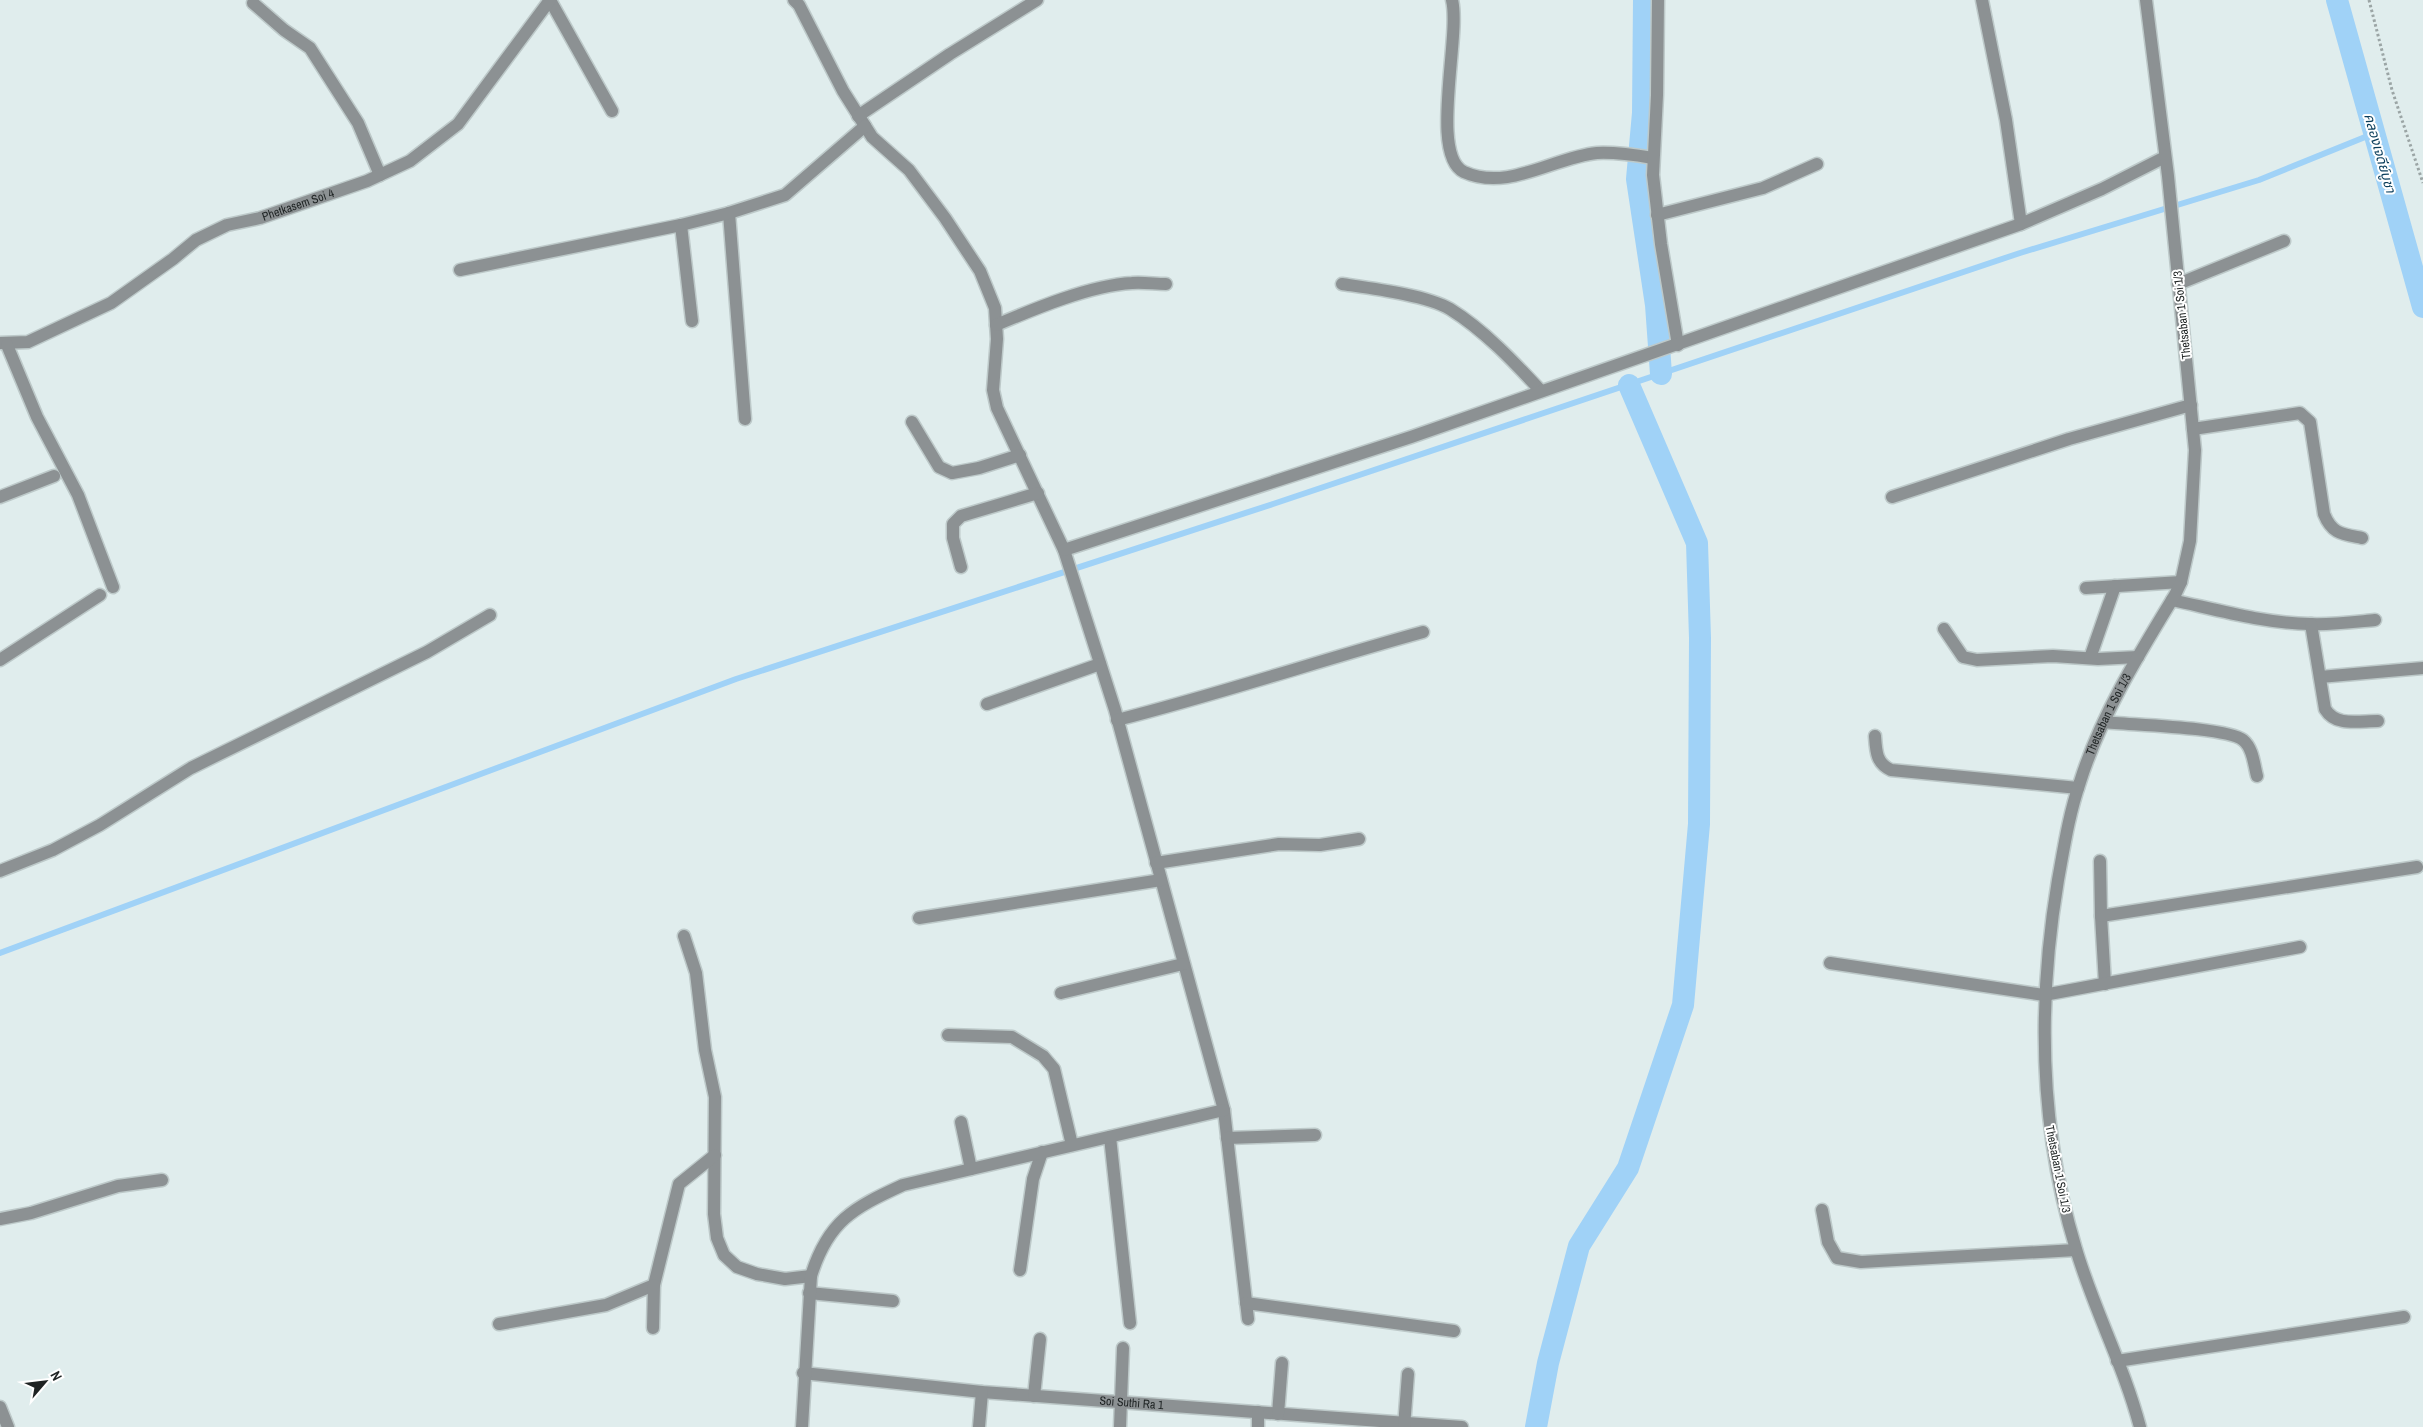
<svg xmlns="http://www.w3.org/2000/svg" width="2423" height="1427" font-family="'Archivo Narrow','Noto Sans Thai',sans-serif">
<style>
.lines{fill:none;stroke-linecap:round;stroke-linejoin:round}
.stream{stroke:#a0d2f7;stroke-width:6}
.canal{stroke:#a0d2f7;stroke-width:22}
.minor-casing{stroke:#bdc9c9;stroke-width:15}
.path{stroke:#9ba5a5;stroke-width:3;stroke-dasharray:2.5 2.5;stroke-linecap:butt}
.minor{stroke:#8c9193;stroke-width:12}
.labels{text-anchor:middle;stroke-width:4;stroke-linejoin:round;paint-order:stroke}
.street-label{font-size:12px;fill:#1e2323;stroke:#fff}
.water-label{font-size:14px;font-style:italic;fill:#083c5a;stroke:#fff}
</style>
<rect width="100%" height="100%" fill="#e0eded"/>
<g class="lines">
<path class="stream" d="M0,953L736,679L1273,504L2020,253L2259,180L2375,133"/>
<path class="canal" d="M1644,0L1643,113L1637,179L1656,305L1661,374
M2337,0L2423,307
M1536,1427L1548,1363L1579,1246L1628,1168L1683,1005L1699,824L1700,638L1697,543L1629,385"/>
<g class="minor-casing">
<g id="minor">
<path d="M550,0L612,111"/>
<path d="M794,0L799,5L843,91L872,137L909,170L945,218L980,271L995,308L997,339L993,390L997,408L1064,550L1115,710L1224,1110L1248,1319"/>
<path d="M1452,0C1461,36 1429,155 1464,172C1508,192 1554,157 1597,153C1616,152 1635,155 1653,158"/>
<path d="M1658,0L1657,95L1653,175L1661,244L1678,345"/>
<path d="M1982,0L2006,120L2021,224"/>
<path d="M253,3L284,30L310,48L358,123L380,175"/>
<path d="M858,116L950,54L1037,0"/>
<path d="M729,213L745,419"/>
<path d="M1657,215L1763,188L1817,164"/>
<path d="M681,225L692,321"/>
<path d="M460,270L681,225L729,213L785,195L865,126"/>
<path d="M1342,284C1369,288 1427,295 1450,309C1484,330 1514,362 1541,391"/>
<path d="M2178,284L2284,241"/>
<path d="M996,325C1034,309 1091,285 1132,283C1143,282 1155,284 1166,284"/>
<path id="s1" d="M0,343L28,342L111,303L173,259L196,240L227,225L260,218L367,181L410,161L458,124L550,0"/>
<path d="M7,345L37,417L78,495L113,587"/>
<path d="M912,422L939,467L952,473L979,468L1020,455"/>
<path d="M2193,429L2300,413L2310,422L2324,514C2332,534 2342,534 2362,538"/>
<path d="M0,497L54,476"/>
<path d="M1892,497L2069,439L2191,405"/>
<path d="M1064,550L1411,437L2021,224L2102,189L2165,157"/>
<path d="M961,567L953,538V524L961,516L1038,493"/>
<path d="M2086,588L2181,582"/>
<path d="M2172,600C2218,610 2263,623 2310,624C2331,625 2354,622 2375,620"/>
<path d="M2311,624L2325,709C2336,727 2358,721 2378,721"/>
<path d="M1944,629L1963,657L1977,660L2053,656L2098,659L2138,657"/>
<path d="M2090,658L2115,586"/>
<path d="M0,660L100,595"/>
<path d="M2320,677L2423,668"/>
<path d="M987,704L1100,664"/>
<path d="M1117,720C1220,694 1321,660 1423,632"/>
<path d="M2104,722C2130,725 2226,727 2243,740C2253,748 2254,765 2257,776"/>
<path d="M1875,736C1876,751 1876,763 1891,770L2078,788"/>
<path d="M2100,861L2101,916L2105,984"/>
<path d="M1156,863L1279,844L1320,845L1359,839"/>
<path d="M0,871L53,850L100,825L191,768L427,652L490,615"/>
<path d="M2101,916L2417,867"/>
<path d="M919,918L1161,880"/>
<path d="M684,936L696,973L705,1050L715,1097L714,1214L717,1238L724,1255L737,1267L757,1274L785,1279L811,1276"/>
<path d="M1830,963L2044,995L2300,947"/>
<path d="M1061,993L1183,964"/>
<path d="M948,1035L1012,1037L1043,1056L1054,1069L1072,1145"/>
<path d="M961,1122L971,1169"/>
<path d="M1110,1137L1130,1323"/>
<path d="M1227,1138L1315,1135"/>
<path d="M1822,1210L1828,1242L1837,1258L1861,1262L2076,1250"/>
<path d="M0,1219L31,1213L118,1186L162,1180"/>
<path d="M1020,1270L1033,1179L1042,1152"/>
<path d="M809,1293L893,1301"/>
<path d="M1246,1303L1454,1331"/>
<path d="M499,1324L606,1305L654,1285L679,1184L715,1155"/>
<path d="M653,1328L654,1285"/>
<path d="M2117,1361L2404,1317"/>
<path id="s2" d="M803,1373L982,1392L1462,1427"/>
<path d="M1034,1396L1040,1339"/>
<path d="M0,1407L8,1427"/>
<path d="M1258,1412V1427"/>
<path d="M1278,1414L1282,1363"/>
<path d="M802,1427L811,1276C828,1221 853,1208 903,1185L1224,1110"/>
<path d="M979,1427L982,1392"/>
<path d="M1120,1427L1123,1348"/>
<path d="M1404,1427L1408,1374"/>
<path id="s3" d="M2140,1427C2124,1366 2094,1310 2076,1249C2039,1128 2037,1005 2058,880C2064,847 2069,814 2080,782C2101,715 2139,654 2175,595L2181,582L2190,541L2195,450L2168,176L2146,0"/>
</g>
</g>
<path class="path" d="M2369,0L2392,90L2423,183"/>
<use href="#minor" class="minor"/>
</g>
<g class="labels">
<g class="street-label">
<text dy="4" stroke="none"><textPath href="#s1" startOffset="334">Phetkasem Soi 4</textPath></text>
<text transform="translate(2182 315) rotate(-96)" y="4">Thetsaban 1 Soi 1/3</text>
<text dy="4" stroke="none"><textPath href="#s3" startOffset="736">Thetsaban 1 Soi 1/3</textPath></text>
<text transform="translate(2058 1169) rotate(79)" y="4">Thetsaban 1 Soi 1/3</text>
<text dy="4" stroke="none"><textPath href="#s2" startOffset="330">Soi Suthi Ra 1</textPath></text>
</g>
<g class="water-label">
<text transform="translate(2380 153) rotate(74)" y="5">คลองเจดีย์บูชา</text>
</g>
</g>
<g transform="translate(45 1382) rotate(62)" stroke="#ffffff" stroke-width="4" paint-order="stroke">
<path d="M0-4L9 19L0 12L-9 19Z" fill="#1e2323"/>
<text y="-8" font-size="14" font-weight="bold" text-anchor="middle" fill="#1e2323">N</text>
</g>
</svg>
